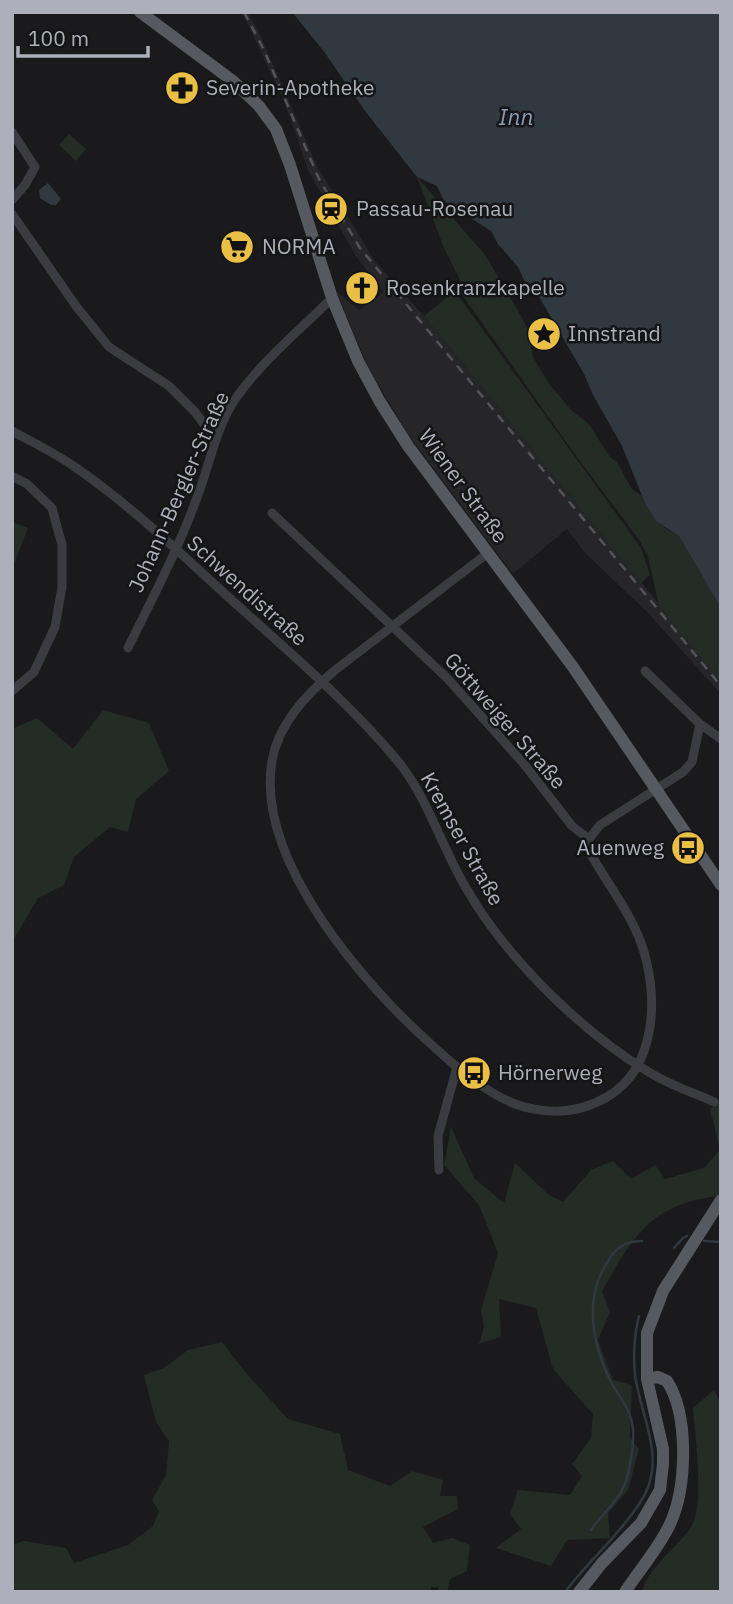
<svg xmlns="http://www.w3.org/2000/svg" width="733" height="1604" font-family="'IBM Plex Sans',sans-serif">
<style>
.built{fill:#262629}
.green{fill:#242c26}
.water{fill:#303840}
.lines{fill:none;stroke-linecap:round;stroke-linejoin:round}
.stream{stroke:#303840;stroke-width:2.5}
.minor{stroke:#3b3c41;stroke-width:9}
.major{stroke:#575960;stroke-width:12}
.rail{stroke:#52545a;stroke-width:2.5;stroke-dasharray:9 7;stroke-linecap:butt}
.labels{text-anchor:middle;stroke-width:5;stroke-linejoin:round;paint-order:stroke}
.poi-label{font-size:21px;fill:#adb0bb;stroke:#151517;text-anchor:start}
.street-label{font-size:21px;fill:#adb0bb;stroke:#151517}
.water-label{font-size:23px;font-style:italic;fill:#879bb3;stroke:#151517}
</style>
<rect width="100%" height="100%" fill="#1a1a1c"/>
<path class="built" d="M240,12H247L258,30L317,166L374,260L424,316L721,680V694L647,612L585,553L567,529L513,574L407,433L368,367L336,291L359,310L383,292L355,255L308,170L285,103L247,22Z"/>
<path class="green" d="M69,134L86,149L76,161L59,145Z
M417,177L486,256L521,316L527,328L533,357L549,384L572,411L588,423L610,457L617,462L632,489L642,496L645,503L665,528L679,536L721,608V682L659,606L648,557L640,541L579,460L458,289L462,284L444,248Z
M455,291L641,548L650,575L641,583L424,316Z
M12,522L28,528L12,569Z
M103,710L149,723L169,771L136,799L128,832L110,827L74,857L64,885L38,898L12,942V729L37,718L73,749Z
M721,1101V1192L718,1196C651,1204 633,1236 602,1291L610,1312L598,1340L613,1380L632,1385L630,1438L639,1449L628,1490L608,1513L610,1538L567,1540L551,1566L496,1548L521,1529L510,1514L518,1490L570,1495L582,1476L572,1464L591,1438L593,1414L553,1369L536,1308L499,1299L501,1337L479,1344L484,1327L481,1310L498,1253L479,1205L444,1165L451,1127L474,1178L504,1203L515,1163L549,1195L563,1202L591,1170L613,1161L631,1179L655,1165L665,1179L704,1168L720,1150L710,1109Z
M222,1342L245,1372L288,1419L340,1434L348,1470L390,1486L412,1471L443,1480L440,1496H457L458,1509L423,1527L433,1543L452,1538L470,1545L467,1571L450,1579L447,1592H438V1587H431V1592H12V1545L24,1541L66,1548L74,1563L128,1545L153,1526L159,1511L152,1500L166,1475L169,1441L156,1422L144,1375L164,1368L188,1350Z
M714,1390L721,1404V1592H642C649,1565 676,1550 691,1527C705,1506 695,1435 693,1408Z"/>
<path class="water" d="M292,12H721V608L679,536L656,521L645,503L622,446L593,395L584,374L538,295L525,282L518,267L498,244L491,231L444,201L437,186L417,177L365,111L325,53Z
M48,183L61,199L56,205H51L40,198L39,190Z"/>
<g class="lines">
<path class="stream" d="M704,1241L721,1242
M674,1248L683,1238L687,1236
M591,1530C600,1517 613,1505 621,1492C630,1476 634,1446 633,1428C631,1409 618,1396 610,1380C593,1346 584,1301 605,1266C614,1250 622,1241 642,1241
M565,1592C590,1559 623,1532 644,1496C666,1457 640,1414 635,1375C633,1354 634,1336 639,1316"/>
<path class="minor" d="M12,132L35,167L25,185L12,200
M12,214L76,306L109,347L169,386L195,412L216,440
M12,431C32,442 53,452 72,465C134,507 189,562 245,612C297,659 351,705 396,759C429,798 442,850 469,893C508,959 581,1031 647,1071C667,1084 692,1092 714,1102
M12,476L27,484L52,508L62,545V587L55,627L34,672L12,691
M272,513L447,678L524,764L572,826L589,839
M488,553L334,671C307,694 278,724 272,761C255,860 364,985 433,1046C457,1068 485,1092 515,1104C547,1115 578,1114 607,1097C658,1067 659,993 641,943C629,910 606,882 589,851V839L600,825L683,772L692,762L700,724
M128,648C153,597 180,546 199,492C210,462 217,425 236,398C262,361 300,330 332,298
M645,671L700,724L721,739
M439,1170L438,1136L457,1067"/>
<path class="major" d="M140,12L233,81L259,106L276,129L290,165L332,298L358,361L380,402L408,446L573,667L721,885
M579,1592L602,1563L641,1523L660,1490L663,1464V1449L647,1379V1333L663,1291L721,1200
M625,1592C640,1569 659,1548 670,1524C687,1487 689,1415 667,1381L658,1377L647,1379"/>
<path class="rail" d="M244,12L264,50L319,179L360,248L721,686"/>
</g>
<defs>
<g id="pharmacy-disc" transform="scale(1.75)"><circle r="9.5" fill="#e9bf46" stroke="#151517"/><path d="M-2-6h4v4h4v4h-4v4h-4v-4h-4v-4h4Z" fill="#111"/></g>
<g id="station-disc" transform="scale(1.75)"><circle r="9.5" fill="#e9bf46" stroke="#151517"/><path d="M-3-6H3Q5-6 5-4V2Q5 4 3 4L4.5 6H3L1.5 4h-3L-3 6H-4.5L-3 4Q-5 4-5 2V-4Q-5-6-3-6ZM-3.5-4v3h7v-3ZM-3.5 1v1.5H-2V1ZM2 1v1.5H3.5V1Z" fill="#111"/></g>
<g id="supermarket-disc" transform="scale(1.75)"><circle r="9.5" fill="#e9bf46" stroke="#151517"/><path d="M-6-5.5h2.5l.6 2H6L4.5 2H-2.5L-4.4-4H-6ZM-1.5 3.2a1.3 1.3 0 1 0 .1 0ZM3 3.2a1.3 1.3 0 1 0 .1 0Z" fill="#111"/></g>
<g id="church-disc" transform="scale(1.75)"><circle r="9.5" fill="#e9bf46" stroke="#151517"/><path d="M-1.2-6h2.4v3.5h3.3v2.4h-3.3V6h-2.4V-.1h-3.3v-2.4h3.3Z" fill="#111"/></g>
<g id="sight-disc" transform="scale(1.75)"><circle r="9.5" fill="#e9bf46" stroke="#151517"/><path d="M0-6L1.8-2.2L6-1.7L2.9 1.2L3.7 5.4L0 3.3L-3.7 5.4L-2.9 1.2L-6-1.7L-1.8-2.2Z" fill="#111"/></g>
<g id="bus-disc" transform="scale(1.75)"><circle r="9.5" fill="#e9bf46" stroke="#151517"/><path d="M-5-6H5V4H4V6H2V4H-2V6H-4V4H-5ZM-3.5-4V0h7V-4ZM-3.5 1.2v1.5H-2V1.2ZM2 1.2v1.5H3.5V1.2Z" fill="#111"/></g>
</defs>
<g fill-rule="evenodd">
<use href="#pharmacy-disc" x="182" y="88"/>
<use href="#station-disc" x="331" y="209"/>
<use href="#supermarket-disc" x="237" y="247"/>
<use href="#church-disc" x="362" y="288"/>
<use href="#sight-disc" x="544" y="334"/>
<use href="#bus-disc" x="688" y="848"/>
<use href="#bus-disc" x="474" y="1073"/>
</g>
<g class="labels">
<g class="poi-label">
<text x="206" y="95">Severin-Apotheke</text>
<text x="356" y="216">Passau-Rosenau</text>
<text x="262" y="254">NORMA</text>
<text x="386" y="295">Rosenkranzkapelle</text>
<text x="568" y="341">Innstrand</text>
<text x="664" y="855" text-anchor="end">Auenweg</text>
<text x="498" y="1080">Hörnerweg</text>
</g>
<g class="street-label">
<text transform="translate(463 486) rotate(54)" y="7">Wiener Straße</text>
<text transform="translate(179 492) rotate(-66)" y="7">Johann-Bergler-Straße</text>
<text transform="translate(247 591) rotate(42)" y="7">Schwendistraße</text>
<text transform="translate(505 721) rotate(49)" y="7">Göttweiger Straße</text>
<text transform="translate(462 839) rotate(61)" y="7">Kremser Straße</text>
</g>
<g class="water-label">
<text x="516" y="125">Inn</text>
</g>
</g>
<rect width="733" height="1604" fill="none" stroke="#adb0bb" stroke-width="28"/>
<path d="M18 46v10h130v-10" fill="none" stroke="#adb0bb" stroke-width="3.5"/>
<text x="28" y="46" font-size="21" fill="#adb0bb" stroke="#151517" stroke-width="5" paint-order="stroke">100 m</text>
</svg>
